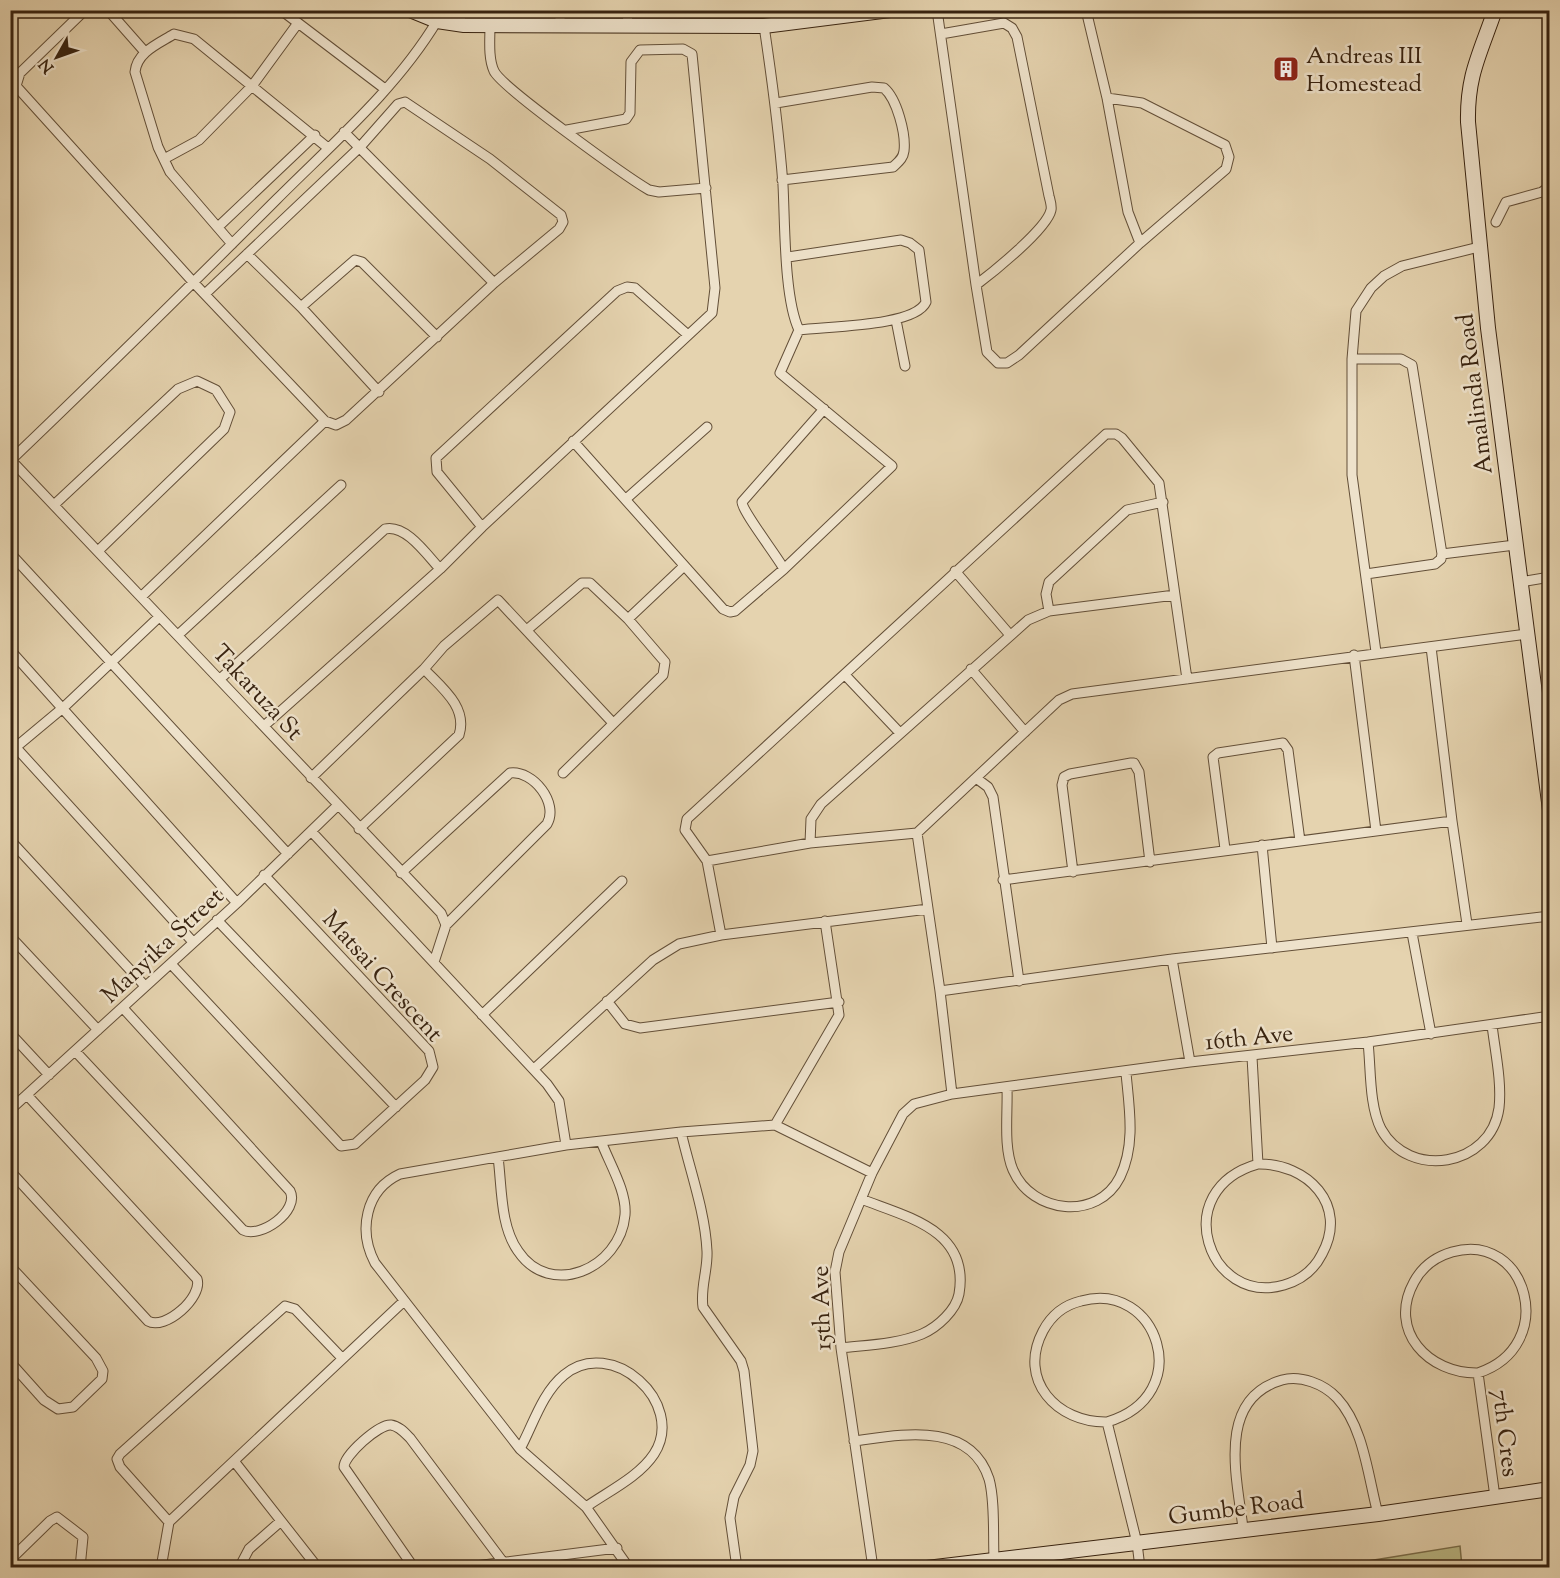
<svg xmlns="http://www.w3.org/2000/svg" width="1560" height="1578" font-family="'Sorts Mill Goudy',serif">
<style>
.green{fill:#bbba86;stroke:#7a6e4b;stroke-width:1.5}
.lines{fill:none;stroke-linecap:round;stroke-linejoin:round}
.street-casing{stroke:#634f38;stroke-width:11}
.secondary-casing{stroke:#382310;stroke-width:16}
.street{stroke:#eee2cb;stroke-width:9}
.secondary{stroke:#eee2cb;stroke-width:14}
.labels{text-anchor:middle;stroke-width:5;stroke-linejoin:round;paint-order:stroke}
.poi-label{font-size:24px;fill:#382310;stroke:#eee2cb;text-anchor:start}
.street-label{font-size:24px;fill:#382310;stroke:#eee2cb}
</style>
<rect width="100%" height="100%" fill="#e5d3af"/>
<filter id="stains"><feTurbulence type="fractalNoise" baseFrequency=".00333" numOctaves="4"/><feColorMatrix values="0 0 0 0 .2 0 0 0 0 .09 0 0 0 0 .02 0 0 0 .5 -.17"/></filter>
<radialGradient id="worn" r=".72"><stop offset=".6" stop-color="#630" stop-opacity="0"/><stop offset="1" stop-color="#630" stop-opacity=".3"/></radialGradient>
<path class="green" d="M1460,1546L1462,1567H1356V1563Z"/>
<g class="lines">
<g class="street-casing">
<path id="street" d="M85,10L20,73L16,86L194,283L325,421L336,425L346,420L494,283L559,229L563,222L561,215L490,159L405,102L398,104L360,147L205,294
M108,10L145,52
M281,10L385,89
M627,10L628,25
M937,10L976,285L987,352L998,363H1007L1019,355L1140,243L1226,169L1229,157L1225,145L1142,103L1107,98
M1086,10L1107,98L1128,212L1140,243
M560,24V10
M490,25C490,39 488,58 494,71C501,87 627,177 649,190L659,192L706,188
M764,26C772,79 779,132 783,185C785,223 784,299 799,330C825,326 915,327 926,302L919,250L910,243L901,240L788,257
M941,34L1004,23L1012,28L1017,37L1049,196C1050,200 1052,206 1051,210C1047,229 992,273 976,285
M776,103L872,87L884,88C897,99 906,134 904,151C903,159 898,162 893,167L782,180
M344,132L494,283
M164,159L199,140L252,86L298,23
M1496,222L1506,202L1542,192L1550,186
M218,227L315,135
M232,244L170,172L158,147L135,72C137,52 158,44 174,34L194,39L328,148
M247,254L301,307L379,392
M301,307L355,260L362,262L437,337
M896,320L905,366
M1352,359H1401L1412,365L1442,554L1441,559L1435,564L1366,574
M573,441L723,609L730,612L735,611L784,569L892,466L780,373L799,330
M10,459L441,913L446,925L434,962
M11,460C101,374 189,287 277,199C333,143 396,89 437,21
M626,499L707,427
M55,504L178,389L197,381L216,390L230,412L224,429L98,551
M482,527L437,472L436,458L617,291L627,287L635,288L688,335
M10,553L288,854
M1442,554L1515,545
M784,569C777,556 742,511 742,502L824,409
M955,571L1010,635
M1520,582L1550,577
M141,597L325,421
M1049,611L1046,594L1049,582L1127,510L1163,502
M628,619L683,567
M528,629L582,583H590L628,619L665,662L663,675L563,773
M178,635L341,485
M1431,647L1452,821
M10,650L237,903
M1376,652L1352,475V359L1356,311L1371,288L1384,276L1402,266L1479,247
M1354,655L1376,831
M424,669L444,646L498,600L613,723
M971,669L1025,732
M846,676L900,733
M220,679L385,529C406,524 427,555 440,569
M1187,679L1159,483L1122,438L1116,434H1106L687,819L685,830L707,861L810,843L917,833L1059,700L1072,694L1527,634
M264,726L440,569L482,527L712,313L715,288L692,54L683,49L640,50L631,62L630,113L626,119L567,130
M10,741L193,942
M10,752L64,707L159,617
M311,778L424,669C441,687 468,707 459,735L359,829
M976,778L988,787L993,797L1019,981
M311,831L547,1084L559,1101L566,1145
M917,833L940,991L952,1094
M10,840L145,986
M810,843L811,819L821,804L1028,620L1049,611L1175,595
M1262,845L1272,948
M1225,849L1213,757L1218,753L1283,743L1288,750L1300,841
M707,861L721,935
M1073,872L1062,785L1064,777L1070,774L1131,763H1134L1139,772L1150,862
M401,873L510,773C533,770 559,803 547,824L446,925
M1003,880L1452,821L1467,924
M217,920L396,1107
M1412,933L1431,1034
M10,936L98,1030
M1172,959L1190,1062
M171,964L341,1146L355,1144L425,1080L433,1067L429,1051L264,875
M940,991L1172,959L1550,916
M607,1001L625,1024L640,1028L839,1002
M482,1015L622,881
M10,1033L49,1075
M1368,1042C1371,1069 1369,1105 1381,1129C1409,1180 1491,1167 1499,1108C1502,1082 1495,1051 1492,1025
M75,1051L243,1230C260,1239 300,1211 290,1191L123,1008
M1252,1057L1258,1164C1167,1190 1209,1307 1284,1285C1301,1280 1314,1270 1322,1254C1349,1205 1307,1163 1258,1164
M534,1069L653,960L679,944L721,935L928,909
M1007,1088C1008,1113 1003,1147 1013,1170C1032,1214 1098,1221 1120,1177C1136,1144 1129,1107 1126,1073
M10,1110L237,903L337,806
M775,1125L839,1015L825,921
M681,1132C690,1171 705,1211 707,1251C708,1270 700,1288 703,1307L741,1361L744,1371L753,1451L750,1465L734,1497L730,1518L737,1568
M498,1157C502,1187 500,1226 518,1251C550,1299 620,1269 625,1215C627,1191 609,1163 601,1141
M10,1171L148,1321C165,1331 203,1297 197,1279L27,1095
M10,1266L96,1358L103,1371L102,1379L73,1407L58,1409L44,1400L10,1362
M841,1348C867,1345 898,1344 922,1334C938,1327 956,1310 959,1294C970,1230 907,1217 861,1199
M1478,1373C1429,1374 1387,1331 1414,1282C1422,1267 1435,1257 1452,1252C1527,1230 1560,1346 1478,1373L1495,1497
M1107,1422C1057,1423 1017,1380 1043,1331C1051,1316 1064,1305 1081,1301C1157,1279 1198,1395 1107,1422L1137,1543L1140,1568
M854,1441C900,1435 970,1420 989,1479C995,1500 993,1535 994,1558
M520,1449C533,1425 542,1393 564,1375C611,1335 687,1403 654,1454C639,1477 607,1492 586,1507
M234,1461L318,1568
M169,1522L120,1467L117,1459L120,1454L285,1306L295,1309L341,1357
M1243,1528C1237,1478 1216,1399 1282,1380C1301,1375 1324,1384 1337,1398C1364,1427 1368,1477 1378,1514
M10,1560L50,1521L57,1517L83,1537L80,1568
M161,1568L169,1522L404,1301
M239,1568L249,1549L281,1521
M414,1568L344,1467C344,1455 379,1424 391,1425C399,1426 405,1433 410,1438L503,1562
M460,1568L617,1548
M629,1568L586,1507L520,1449L375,1263C358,1231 365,1190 400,1174L566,1145L681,1132L775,1125L872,1173
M873,1568L841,1348L835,1272L839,1252L872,1173L903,1114L914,1104L952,1094L1190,1062L1368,1042L1550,1016"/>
</g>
<g class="secondary-casing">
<path id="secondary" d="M410,10L437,21L464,25L764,26L890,10
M1495,10C1480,54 1467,75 1468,122L1488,328L1550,810
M927,1568L1378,1514L1550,1489"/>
</g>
<use href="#street" class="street"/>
<use href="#secondary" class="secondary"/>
</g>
<defs>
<g id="building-square" transform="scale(1.35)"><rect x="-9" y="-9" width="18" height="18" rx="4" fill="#8f2418" stroke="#eee2cb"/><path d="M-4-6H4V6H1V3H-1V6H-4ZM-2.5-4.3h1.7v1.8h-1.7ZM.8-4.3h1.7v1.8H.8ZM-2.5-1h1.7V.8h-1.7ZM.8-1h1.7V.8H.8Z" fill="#fff"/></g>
</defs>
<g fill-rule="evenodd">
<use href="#building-square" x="1286" y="69"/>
</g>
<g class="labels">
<g class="poi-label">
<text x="1306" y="63">Andreas III<tspan x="1306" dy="28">Homestead</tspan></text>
</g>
<g class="street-label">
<text transform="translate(1474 394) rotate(-97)" y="8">Amalinda Road</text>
<text transform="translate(258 692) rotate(47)" y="8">Takaruza St</text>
<text transform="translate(162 945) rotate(-43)" y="8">Manyika Street</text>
<text transform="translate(383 976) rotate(48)" y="8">Matsai Crescent</text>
<text transform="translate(1249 1037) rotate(-6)" y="8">16th Ave</text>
<text transform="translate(821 1308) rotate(-92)" y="8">15th Ave</text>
<text transform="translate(1506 1433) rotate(83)" y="8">7th Cres</text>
<text transform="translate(1236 1508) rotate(-7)" y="8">Gumbe Road</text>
</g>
</g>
<rect width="1560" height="1578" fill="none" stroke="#e5d3af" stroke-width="36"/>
<rect x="12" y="12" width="1536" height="1554" fill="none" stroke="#382310" stroke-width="3"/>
<rect x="18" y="18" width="1524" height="1542" fill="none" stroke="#382310" stroke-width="1.5"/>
<g transform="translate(57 57) rotate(230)" stroke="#eee2cb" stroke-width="4.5" paint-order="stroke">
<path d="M0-4.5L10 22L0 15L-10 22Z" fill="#382310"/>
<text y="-9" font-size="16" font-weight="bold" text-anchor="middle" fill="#382310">N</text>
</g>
<rect width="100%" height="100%" filter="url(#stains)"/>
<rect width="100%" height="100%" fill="url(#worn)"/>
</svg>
